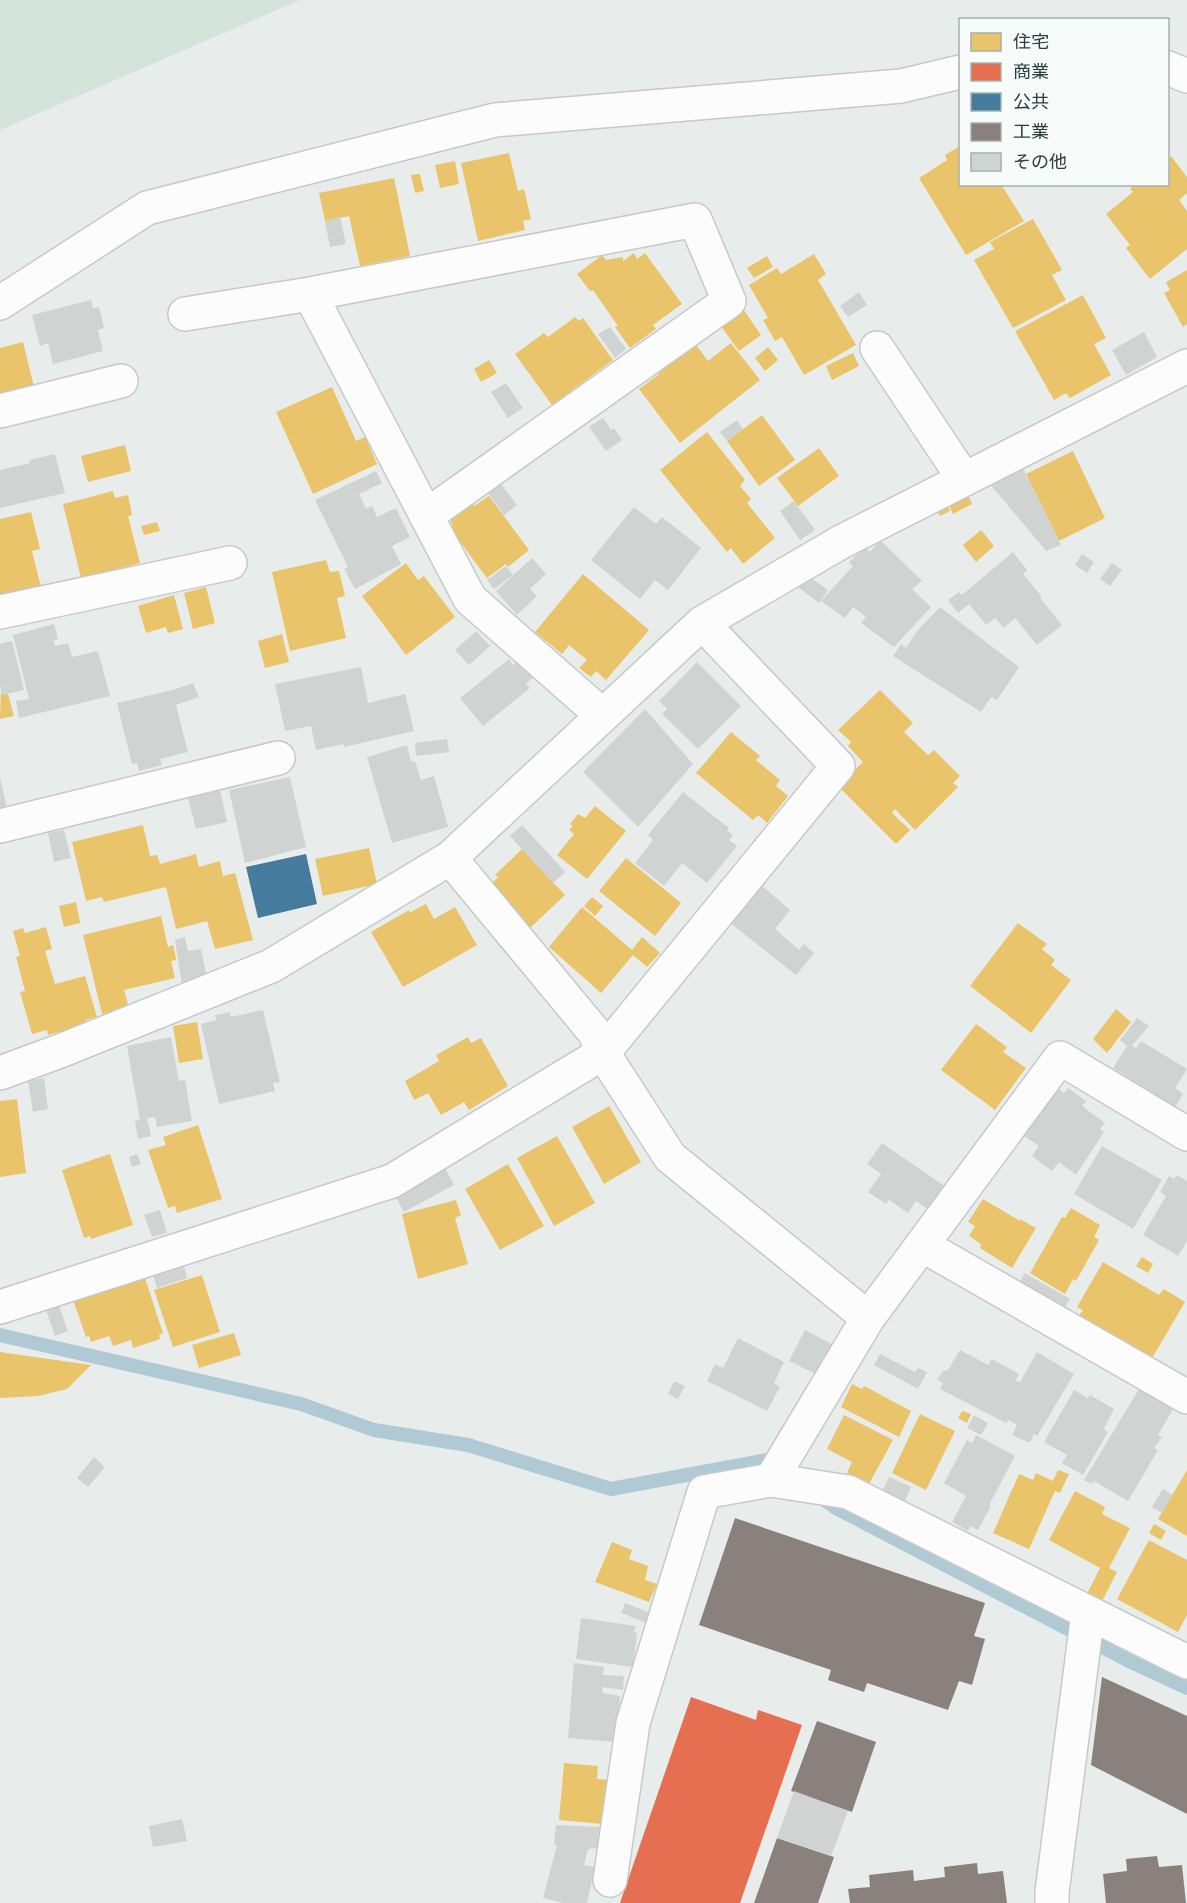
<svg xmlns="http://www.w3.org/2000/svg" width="1187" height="1903" font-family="Commissioner,'Noto Sans JP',sans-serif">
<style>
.green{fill:#d4e4db}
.homes{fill:#e9c46a}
.shops{fill:#e76f51}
.public{fill:#457b9d}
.industry{fill:#8a817c}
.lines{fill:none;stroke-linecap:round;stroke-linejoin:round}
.stream{stroke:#afcad5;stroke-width:14}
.building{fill:#cfd4d3}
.minor-casing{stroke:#c5cac8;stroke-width:36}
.minor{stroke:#fcfcfc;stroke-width:33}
</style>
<rect width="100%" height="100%" fill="#e8edeb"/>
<path class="green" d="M0,0H300L0,130Z"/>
<path class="homes" d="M960,146V184H1001L1024,221L966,255L919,178L947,160L945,155Z
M509,153L518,191L524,189L531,219L523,221L525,230L478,241L461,163Z
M1171,156L1187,177V193L1179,200L1187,211V249L1150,279L1126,248L1130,245L1106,214L1133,192L1130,189L1135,184H1168V159Z
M455,161L459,184L440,188L435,165Z
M420,174L424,191L415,193L411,175Z
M394,178L410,256L360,266L349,216L325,221L319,193Z
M1033,219L1062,270L1052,275L1066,300L1013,328L974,260L994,249L990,242Z
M634,253L637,259L645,253L682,304L653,325L656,329L630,348L615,327L618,326L593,290L590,291L577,274L602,255L606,260L623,257V261Z
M814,254L826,274L818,280L856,345L804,375L782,337L775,341L763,320L768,318L749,285L777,268L781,274Z
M767,256L773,267L754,278L747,268Z
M1187,270V324L1183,327L1164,293L1170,290L1166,282Z
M1083,295L1106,338L1094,344L1111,375L1070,398L1066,393L1054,400L1015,331Z
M743,309L761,335L739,351L720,325Z
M575,317L579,321L583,318L613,360L552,405L515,354L544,333L548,337Z
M23,342L35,391L0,399V348Z
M694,342L708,361L731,343L760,380L680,443L639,389L659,374L656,370Z
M768,347L778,360L765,371L755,358Z
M853,353L859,366L832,380L826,366Z
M489,360L497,373L481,382L474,369Z
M332,387L356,441L365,437L377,464L313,494L276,412Z
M762,415L795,460L759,486L727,441Z
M707,432L745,480L740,486L751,499L747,503L775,538L743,564L731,548L727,552L660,470Z
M125,445L131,471L88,482L81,456Z
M819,448L839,476L798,506L777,478Z
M1073,451L1105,518L1059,541L1026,474Z
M113,491L115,498L128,495L132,515L128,516L140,563L81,578L63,504Z
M967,493L972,504L953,514L948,503Z
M489,496L529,550L508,567L506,564L487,578L449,527L453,525L450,521L473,504L474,506Z
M947,503L950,511L940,516L936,508Z
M31,512L40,549L32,551L42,591L0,602V519Z
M157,522L160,531L144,535L141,526Z
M981,530L994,546L976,562L963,545Z
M326,560L330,572L339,571L345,596L337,598L346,638L290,651L272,572Z
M406,563L418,580L424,576L455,617L406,655L362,596Z
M583,574L649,630L606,680L596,671L591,677L579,668L587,660L569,645L562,654L535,632Z
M206,587L215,623L193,629L184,593Z
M174,595L183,629L168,633L166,627L146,633L138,606Z
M282,634L289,662L265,668L258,641Z
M1,688L2,695L8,694L14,716L0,719Z
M880,690L913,723L904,732L928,755L934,750L960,776L953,783L958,787L915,830L895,809L892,813L910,830L896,844L838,786L863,762L848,746L851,742L838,730Z
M731,732L760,756L756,760L780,780L776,786L788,796L767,823L758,815L753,820L696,773Z
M595,806L626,831L587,879L557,855L574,834L569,830L573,826L570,824L578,814L585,818Z
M143,825L150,856L157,855L160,864L196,854L199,867L220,861L223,876L235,873L253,940L215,949L207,921L176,929L166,887L104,902L102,897L86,901L72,842Z
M369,848L377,884L323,896L315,859Z
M522,849L565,895L530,928L490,885L498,877L495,875Z
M626,858L681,903L655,936L599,891Z
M592,897L603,906L595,916L584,906Z
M76,902L80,923L64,927L59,906Z
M426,904L434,919L455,907L477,945L403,987L371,932L409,910V913Z
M582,907L632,950L642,937L660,953L647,967L633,955L601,993L549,947Z
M161,916L168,947L173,945L175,953L176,960L171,961L175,978L124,990L129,1008L102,1014L83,935Z
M1018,923L1047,944L1042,949L1055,960L1051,965L1071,980L1031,1033L970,986Z
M46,927L52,949L45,951L55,984L85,976L97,1017L86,1020L87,1024L48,1035L47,1030L32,1034L20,992L25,991L16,957L20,956L13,931L23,928L25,933Z
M1116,1009L1131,1022L1107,1053L1093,1039Z
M197,1022L203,1059L179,1063L173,1026Z
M976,1024L1007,1047L1003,1052L1026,1068L995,1110L941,1070Z
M468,1037L471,1043L481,1038L508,1086L469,1110L464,1102L441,1115L428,1093L414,1100L405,1081L439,1061L436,1055Z
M17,1099L26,1173L0,1177V1101Z
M609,1106L641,1162L604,1184L572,1127Z
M198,1125L222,1199L177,1213L175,1206L168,1208L148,1150L166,1145L163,1137Z
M557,1136L595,1203L554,1226L517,1158Z
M110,1154L133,1225L91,1239L90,1236L84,1238L62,1170Z
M508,1164L544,1226L500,1250L465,1189Z
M983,1199L1020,1221V1219L1036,1228L1012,1268L980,1248L981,1244L969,1236L975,1226L968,1222Z
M456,1200L461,1215L455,1218L468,1264L418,1279L402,1214Z
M1071,1208L1100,1225L1094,1237L1099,1240L1076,1281L1073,1279L1065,1294L1030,1273L1062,1217L1065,1218Z
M1142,1257L1153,1264L1148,1273L1136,1266Z
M1103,1262L1159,1295L1164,1289L1185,1302L1151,1360L1078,1317L1083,1310L1077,1307Z
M144,1275L163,1333L159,1335L160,1339L133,1348L131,1340L113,1346L109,1336L91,1342L89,1336L86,1337L73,1300Z
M202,1275L220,1332L173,1347L154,1290Z
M234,1333L241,1355L199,1368L192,1345Z
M0,1352L91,1365L67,1389L38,1396L0,1398Z
M852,1384L862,1389L864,1386L911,1411L899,1437L841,1407Z
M962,1411L971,1414L967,1423L958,1418Z
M920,1414L955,1431L926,1490L892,1473Z
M844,1415L893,1440L869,1484L847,1473L852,1462L827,1449Z
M1058,1470L1069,1474L1060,1493L1055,1491L1029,1549L993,1533L1019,1474L1033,1480L1036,1473L1053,1481Z
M1187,1470V1536L1158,1519Z
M1075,1491L1105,1507L1102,1514L1130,1528L1109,1568L1117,1572L1101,1603L1087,1594L1100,1568L1049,1540Z
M1154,1524L1166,1531L1161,1540L1149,1533Z
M1149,1540L1187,1560V1615L1178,1632L1117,1599Z
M612,1542L632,1550L629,1559L648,1566L645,1580L657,1584L649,1602L595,1582Z
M564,1763L598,1766L597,1779L607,1780L603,1824L559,1820Z"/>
<path class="shops" d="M691,1697L756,1720L758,1710L802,1725L740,1903H620Z"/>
<path class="public" d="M306,854L317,904L258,918L246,867Z"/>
<path class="industry" d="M735,1518L985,1603L974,1636L985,1639L972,1685L959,1681L948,1710L867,1683L864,1692L828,1680L831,1670L699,1625Z
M1102,1677L1187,1716V1814L1091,1765Z
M817,1721L876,1742L852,1812L791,1791Z
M777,1838L834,1857L818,1903H754Z
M1157,1856L1159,1867L1182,1865L1186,1903H1106L1103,1874L1127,1871L1126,1859Z
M977,1863L978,1874L1003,1871L1007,1903H850L848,1889L870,1887L869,1875L913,1870L914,1881L945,1877L944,1867Z"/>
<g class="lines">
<path class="stream" d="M0,1335L301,1404L374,1430L468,1445L611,1489L767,1460L779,1468
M819,1496L836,1508L1133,1663L1187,1688"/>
</g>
<path class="building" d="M340,217L346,244L330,247L325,221Z
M859,292L867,305L848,317L840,306Z
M91,300L93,308L99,307L104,328L98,330L103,351L53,364L48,343L40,346L32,315Z
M610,327L626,349L615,358L598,334Z
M1144,332L1157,357L1126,375L1112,350Z
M506,383L523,408L508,418L491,392Z
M603,418L611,430L614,428L622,440L606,451L589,427Z
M737,420L743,429L727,441L720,432Z
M55,454L65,493L0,508V470L30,463L29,460Z
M1022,466L1061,545L1046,551L990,484Z
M376,471L382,483L359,494L366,509L372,506L377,517L396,508L410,537L392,546L401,564L355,589L344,569L348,567L315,500Z
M501,484L517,505L504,515L488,493Z
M794,501L815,530L800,540L780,511Z
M634,507L656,524L662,517L701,548L668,590L655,580L640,599L591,560Z
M880,540L922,581L912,589L931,607L894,647L861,623L866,617L853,607L845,618L821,601L853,566L849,563L864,546L870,552Z
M1013,552L1027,570L1023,574L1042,597L1040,598L1062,625L1037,645L1015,618L1004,628L995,618L986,625L969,604L958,613L948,600L959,592L962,595Z
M1082,554L1094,562L1087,573L1075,565Z
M532,558L546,574L530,589L537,596L517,615L496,591Z
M1112,563L1122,570L1110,586L1100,579Z
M506,566L513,575L494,589L487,580Z
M807,575L828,590L819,603L798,587Z
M940,607L1019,667L997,700L991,697L981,712L893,656L901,644L906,648L917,631Z
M54,624L58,639L53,641L55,646L68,643L72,657L98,651L110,696L19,718L16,701L29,699L13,635Z
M476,631L490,646L469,665L455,650Z
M12,641L24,690L2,695L0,685V644Z
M509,659L513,665L518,662L533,677L526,684L530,688L483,726L460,698Z
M697,662L741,706L698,749L662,714L667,709L659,701Z
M361,667L368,703L405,694L414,731L344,747V744L316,750L311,726L285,731L275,684Z
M193,683L199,697L176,705L188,752L160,759L162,765L139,771L137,763L132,764L117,703L173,690Z
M645,709L693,764L638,827L583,772Z
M447,739L449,752L416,756L415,743Z
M407,745L411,762L415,761L421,780L434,776L448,827L392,843L367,757Z
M290,777L306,847L245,863L229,790Z
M0,778L7,808L0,810Z
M220,790L227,822L196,829L188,798Z
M683,792L729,828L727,830L733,835L729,840L737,846L707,883L682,863L664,886L635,863L653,840L648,835Z
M522,825L565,872L553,883L510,836Z
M64,830L71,858L54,862L48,833Z
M760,884L790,910L775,929L799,950L804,944L814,953L796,975L729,922Z
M185,937L188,951L201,949L206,973L182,985L175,940Z
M263,1010L280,1082L273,1083L275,1091L219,1104L201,1024L217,1020L215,1015L230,1012L231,1017Z
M1137,1018L1149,1026L1132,1046L1136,1048L1141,1041L1187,1069L1175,1088L1183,1094L1175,1107L1113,1068L1127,1046L1120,1040Z
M171,1037L179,1081L185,1080L192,1121L157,1127L155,1117L147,1118L151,1136L138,1139L135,1121L140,1120L127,1046Z
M44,1078L48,1109L33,1112L28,1081Z
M1057,1088L1064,1093L1068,1088L1086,1101L1082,1106L1105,1123L1100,1129L1104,1132L1076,1175L1059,1162L1052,1171L1032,1156L1039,1146L1023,1135Z
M882,1143L946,1187L930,1211L916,1201L908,1213L889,1200L886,1204L868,1192L881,1174L867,1164Z
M1102,1146L1162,1180L1133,1229L1074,1194Z
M137,1154L141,1164L132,1167L129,1157Z
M444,1166L454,1185L404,1212L394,1194Z
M1177,1175L1187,1181V1241L1178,1256L1143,1235L1166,1196L1160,1192L1169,1176L1174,1179Z
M160,1210L167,1233L152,1237L144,1215Z
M183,1262L187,1278L157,1288L152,1272Z
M1025,1273L1070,1299L1063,1310L1019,1284Z
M58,1303L68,1331L55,1336L45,1307Z
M805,1330L834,1345L818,1375L789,1361Z
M738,1338L784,1362L774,1383L780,1387L767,1411L707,1381L715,1364L723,1368Z
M960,1350L988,1365L992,1359L1019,1374L1016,1381L1020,1382L1037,1352L1074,1374L1037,1436L1034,1434L1030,1443L1012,1435L1017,1425L1008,1420L1006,1423L940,1389L943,1383L937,1380L943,1371L948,1370Z
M880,1354L915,1372L918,1368L927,1372L918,1389L874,1365Z
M674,1381L685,1386L678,1399L668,1394Z
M1139,1389L1173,1409L1158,1435L1162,1437L1154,1448L1158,1450L1128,1501L1094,1481L1092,1484L1084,1480Z
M1074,1390L1088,1398L1090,1395L1114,1409L1104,1429L1108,1432L1083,1475L1062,1463L1067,1455L1044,1442Z
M974,1415L988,1423L981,1435L967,1428Z
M976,1435L1015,1456L989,1505L991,1506L978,1530L970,1526L968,1531L952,1522L966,1496L944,1483L967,1440L972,1443Z
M94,1457L105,1467L88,1487L77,1478Z
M889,1477L911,1487L905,1501L882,1492Z
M1163,1489L1173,1495L1162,1513L1152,1507Z
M625,1603L653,1614L649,1624L621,1613Z
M581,1618L636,1626L634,1632L637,1633L633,1667L576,1659Z
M574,1663L604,1667L603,1675L624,1676L623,1690L603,1687L602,1693L620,1696L616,1742L568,1738Z
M794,1791L848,1811L831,1856L777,1838Z
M182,1819L187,1841L153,1847L149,1826Z
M556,1825L600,1827L599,1848L588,1849L584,1865L595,1867L587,1903H563L543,1898L557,1845H554Z"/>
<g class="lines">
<g class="minor-casing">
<path id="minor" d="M1168,68L1187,76
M310,294L470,599L602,715
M0,303L147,208L495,120L901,86L960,72
M185,314L310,294L695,220L729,301L426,516
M877,348L964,479
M0,411L121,381
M0,612L230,563
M0,826L278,758
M450,858L595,1033L603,1053L670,1157L868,1318
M0,1073L60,1051L271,966L450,858L702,623L841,542L1187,366
M922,1245L1187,1397
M0,1307L392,1181L603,1053L838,766L702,623
M771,1480L868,1318L1060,1058L1187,1134
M610,1880L633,1723L704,1492L771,1480L848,1492L1187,1662
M1052,1903V1892L1088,1613"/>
</g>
<use href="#minor" class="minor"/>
</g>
<rect x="959" y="18" width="210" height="168" fill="#f7fbf9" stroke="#a4b0ad" stroke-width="1.5"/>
<rect x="971" y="33" width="30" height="18" fill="#e9c46a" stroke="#a4b0ad" stroke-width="1.5"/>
<text x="1013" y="48" font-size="18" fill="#273f3c">住宅</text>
<rect x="971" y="63" width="30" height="18" fill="#e76f51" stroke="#a4b0ad" stroke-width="1.5"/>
<text x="1013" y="78" font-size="18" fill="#273f3c">商業</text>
<rect x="971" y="93" width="30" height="18" fill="#457b9d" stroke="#a4b0ad" stroke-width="1.5"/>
<text x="1013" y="108" font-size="18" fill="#273f3c">公共</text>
<rect x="971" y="123" width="30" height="18" fill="#8a817c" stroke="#a4b0ad" stroke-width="1.5"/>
<text x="1013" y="138" font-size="18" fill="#273f3c">工業</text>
<rect x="971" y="153" width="30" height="18" fill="#cfd4d3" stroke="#a4b0ad" stroke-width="1.5"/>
<text x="1013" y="168" font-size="18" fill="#273f3c">その他</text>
</svg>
